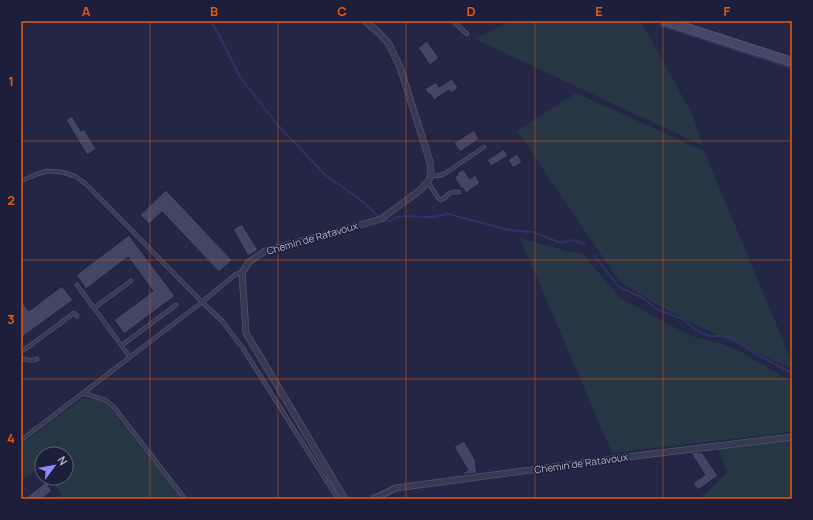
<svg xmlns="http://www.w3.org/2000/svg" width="813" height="520" font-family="Manrope,sans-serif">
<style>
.green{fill:#263645}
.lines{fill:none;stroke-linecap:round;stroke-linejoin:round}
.stream{stroke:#2f3264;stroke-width:2}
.building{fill:#424566;stroke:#1f203b}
.service-casing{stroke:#53546d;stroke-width:4.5}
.minor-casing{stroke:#53546d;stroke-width:7}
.secondary-casing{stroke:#53546d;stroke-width:10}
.service{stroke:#383a53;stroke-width:3}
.minor{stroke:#383a53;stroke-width:5.5}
.secondary{stroke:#464667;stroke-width:8}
.grid{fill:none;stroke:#e8590c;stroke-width:1;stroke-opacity:0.55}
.labels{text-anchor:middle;stroke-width:3;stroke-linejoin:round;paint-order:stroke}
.street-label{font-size:10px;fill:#b5b6cd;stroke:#1d1e39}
.neatline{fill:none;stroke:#e8590c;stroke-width:1.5}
.grid-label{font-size:13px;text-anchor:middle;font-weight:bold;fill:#e8590c}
</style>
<rect width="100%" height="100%" fill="#232644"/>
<path class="green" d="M510,21H641L693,116L703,146L475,39Z
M576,93L704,151L792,362V369L700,327L656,304L619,281L517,131Z
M520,238L567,251L582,253L620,298L691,336L720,343L743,353L792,382V432L612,453Z
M82,398C93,399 101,400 110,407L182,499H56L61,494L49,478H66V454H42V469L40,467L21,481V444Z
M792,439V499H700L727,472L718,449Z"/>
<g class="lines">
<path class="stream" d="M210,21L218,33L240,77L276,123L325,175L362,201L378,216
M680,21L792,58
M658,25L776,63L792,69
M382,221H390L397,217L404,216L431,217L448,214L509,230L533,232L561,243L573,240L585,244
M594,255L619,287L643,298L656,309L683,319L695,329L701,333L711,336H728L736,340L752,352L792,373"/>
</g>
<path class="building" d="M427,41L439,58L430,65L418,48Z
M452,79L458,88L451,93L449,90L434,100L430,94H428L425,89L436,82L439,87Z
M72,116L81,131L84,129L96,149L87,155L66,120Z
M474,130L479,139L460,152L454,143Z
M504,149L508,156L491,166L487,160Z
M517,154L522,162L513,168L508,160Z
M463,169L470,179L475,175L480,183L466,193L463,188L462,189L454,177L458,175L457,173Z
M166,190L232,260L219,272L162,212L149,224L140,215Z
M242,224L258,250L248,256L233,229Z
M129,235L175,296L124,334L114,320L153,291L128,257L86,289L76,275Z
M62,286L73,300L21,338V301L29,311Z
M464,441L476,461L475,462L477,473L460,475L468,470L454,447Z
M702,452L718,476L698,490L693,483L705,475L691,453Z
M46,482L52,491L42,499H24Z"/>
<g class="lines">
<g class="service-casing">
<path id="service" d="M453,21L467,34
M431,175L437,176L444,174L484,147
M21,181L35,175L47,171L61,172L75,176L86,184L202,302L236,274L242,273
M428,182L438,198L441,200L446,197L448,194L453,192H459
M77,285L130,357
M94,308L131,281
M122,345L176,305
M21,351L27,348L74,313L77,316
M21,357C26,361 31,361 37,359
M83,393L202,302L222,321L242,347L338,499
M21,440L83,393L105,400L113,406L185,499"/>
</g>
<g class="minor-casing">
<path id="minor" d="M345,499L246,333L242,273L249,262L265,251L381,219L419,191L428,182L431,175L430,162L400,67L389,44L379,33L365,21
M373,499L396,488L627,457L792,437"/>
</g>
<g class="secondary-casing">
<path id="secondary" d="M665,21L792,62"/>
</g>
<use href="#service" class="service"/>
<use href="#minor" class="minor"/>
<use href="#secondary" class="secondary"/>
</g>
<path class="grid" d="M150,21V499M278,21V499M406,21V499M535,21V499M663,21V499M21,141H792M21,260H792M21,379H792"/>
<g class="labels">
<g class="street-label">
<text transform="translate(312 238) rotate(-16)" y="4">Chemin de Ratavoux</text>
<text transform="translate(581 463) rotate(-8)" y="4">Chemin de Ratavoux</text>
</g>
</g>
<rect width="813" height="520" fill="none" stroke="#1d1e39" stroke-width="44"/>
<g transform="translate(54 466) rotate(58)"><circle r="19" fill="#1d1e39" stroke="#5a5b74"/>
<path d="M0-3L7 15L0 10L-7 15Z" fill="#888cff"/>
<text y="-6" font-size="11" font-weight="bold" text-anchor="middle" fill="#b5b6cd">N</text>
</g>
<rect x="22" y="22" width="769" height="476" class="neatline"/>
<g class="grid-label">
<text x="86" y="16">A</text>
<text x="214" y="16">B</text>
<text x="342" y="16">C</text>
<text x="471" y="16">D</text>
<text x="599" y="16">E</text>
<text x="727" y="16">F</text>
<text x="11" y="86">1</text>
<text x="11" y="205">2</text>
<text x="11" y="324">3</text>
<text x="11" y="443">4</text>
</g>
</svg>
